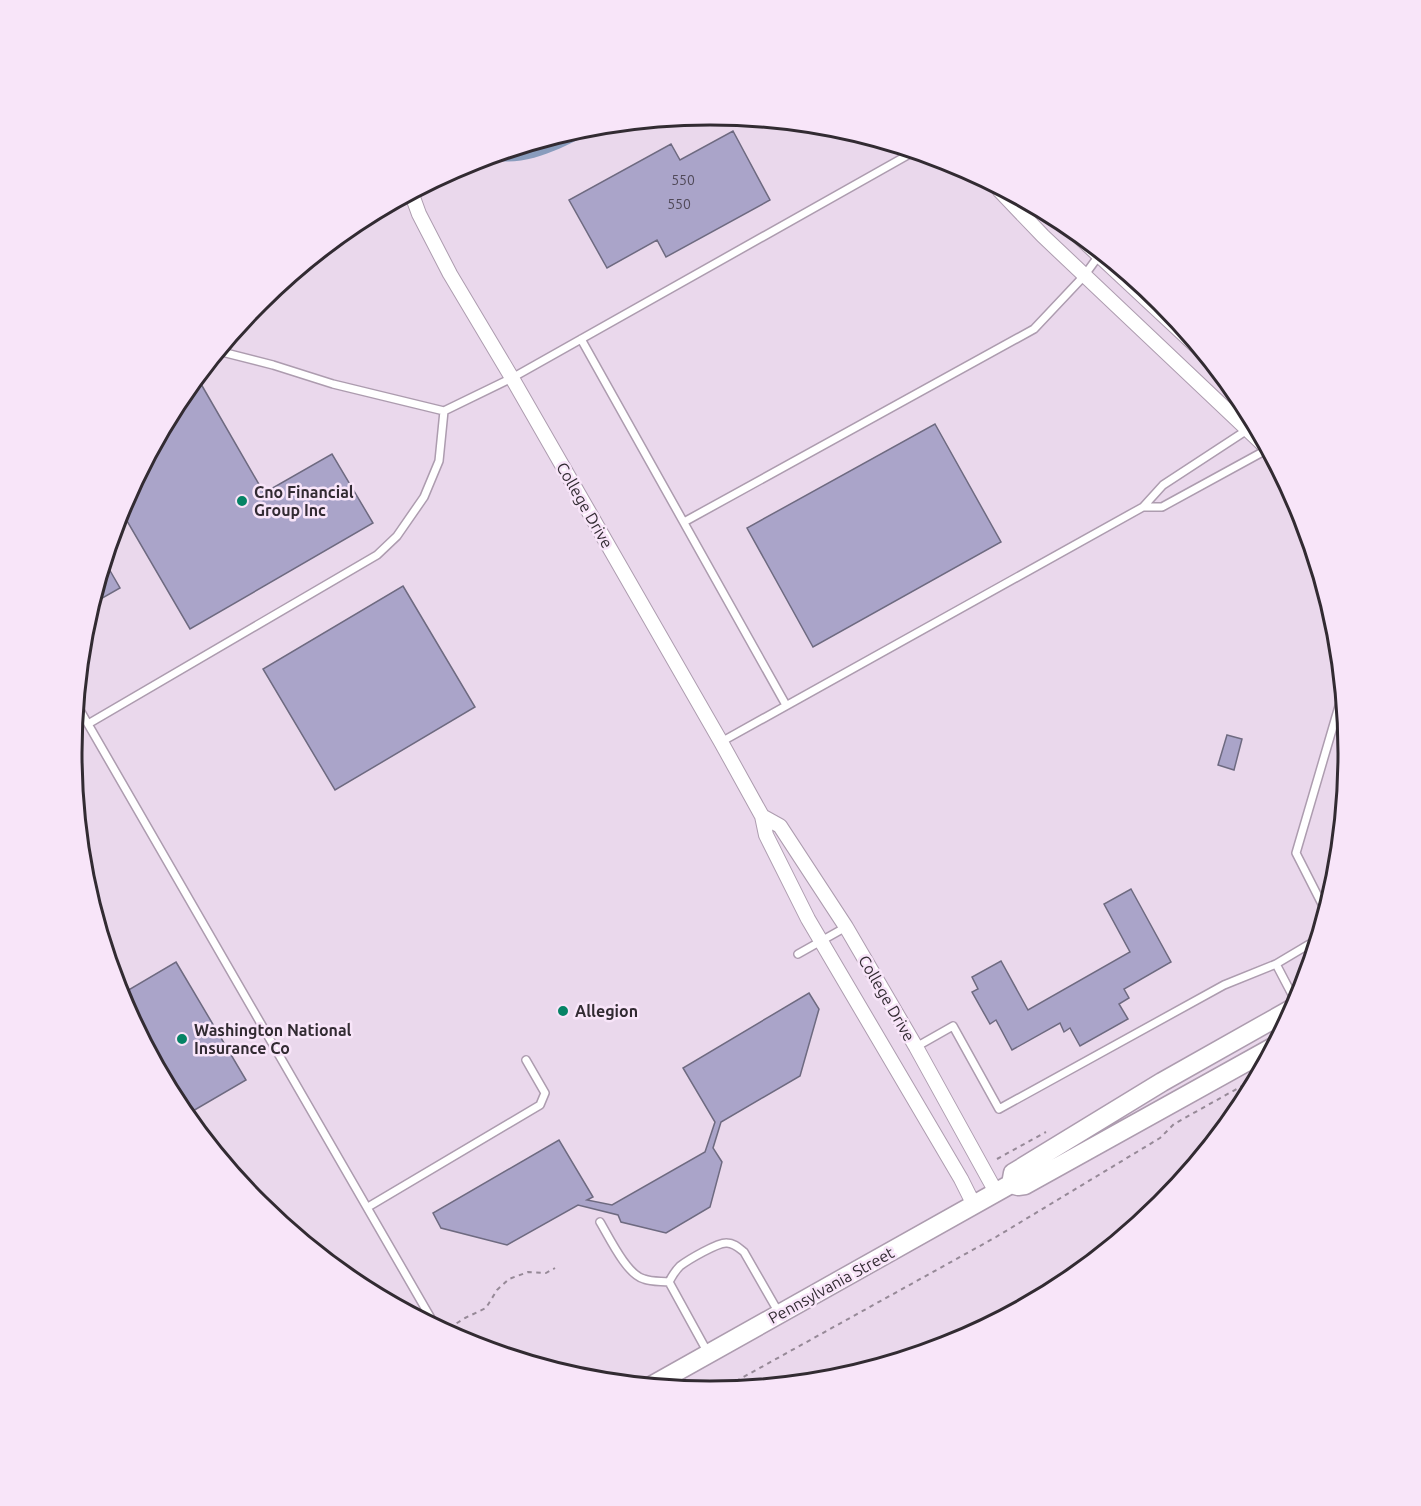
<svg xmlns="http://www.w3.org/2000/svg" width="1421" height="1506" font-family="Ubuntu,sans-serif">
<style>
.water{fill:#899cbd}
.building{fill:#aaa4c9;stroke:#6e6a80;stroke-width:1.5}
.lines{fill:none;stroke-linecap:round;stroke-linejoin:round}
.service-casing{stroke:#ad9caf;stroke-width:10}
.minor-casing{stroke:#ad9caf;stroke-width:16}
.secondary-casing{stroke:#ad9caf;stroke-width:21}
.path{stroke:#968997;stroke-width:2;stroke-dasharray:4.5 4.5;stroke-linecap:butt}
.service{stroke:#fff;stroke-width:7}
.minor{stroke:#fff;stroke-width:14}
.secondary{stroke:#fff;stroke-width:18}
.poi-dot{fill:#058365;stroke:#f8e5f9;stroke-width:2}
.labels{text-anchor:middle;stroke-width:5;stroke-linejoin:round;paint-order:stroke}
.number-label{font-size:14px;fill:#504958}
.poi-label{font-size:16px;font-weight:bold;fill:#322b32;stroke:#f8e5f9;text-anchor:start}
.street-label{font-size:16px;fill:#322b32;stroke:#f8e5f9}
.rim{fill:none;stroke:#322b32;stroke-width:3}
</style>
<rect width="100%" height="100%" fill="#ead8ec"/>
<path class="water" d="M608,125C571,142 527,172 484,158L586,127Z"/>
<path class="building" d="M733,131L770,200L666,257L657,240L607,268L569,200L671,144L680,160Z
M201,384L264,493L332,454L373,523L190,629L120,509L180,398Z
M935,424L1001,542L813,647L747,528Z
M105,562L120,588L92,604Z
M403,586L475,707L335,790L263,669Z
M1227,735L1242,739L1234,770L1218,765Z
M1131,889L1171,962L1124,989L1129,998L1119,1004L1128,1019L1080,1046L1070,1028L1064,1032L1060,1023L1012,1050L996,1020L990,1024L972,992L978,989L972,977L1001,961L1028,1010L1130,952L1104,904Z
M176,962L246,1080L186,1115L179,1107L120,995Z
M809,993L819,1009L800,1076L721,1122L713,1148L722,1162L710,1207L666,1233L621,1222L618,1215L578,1205L507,1245L441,1228L433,1213L559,1140L593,1197L587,1200L612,1205L705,1152L715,1122L683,1068Z"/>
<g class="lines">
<g class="service-casing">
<path id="service" d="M581,339L786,705
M218,351L273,365L333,384L444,411L512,378L915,151
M1143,507H1162L1268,449
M684,522L1034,329L1084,276L1100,254
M77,705L436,1327
M88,724L377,555L397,536L424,497L439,461L444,411
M721,742L1143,507L1163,485L1247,430L1254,423
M1326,912L1296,853L1342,696L1343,695
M798,954L846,927
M1276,964L1318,939
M916,1047L953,1026L999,1109L1224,985L1276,964L1297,1004
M368,1207L540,1105L545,1093L526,1060
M600,1222C609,1237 627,1275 644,1279C652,1282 661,1281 669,1282L708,1353
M669,1282C672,1276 675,1271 680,1266C688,1260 718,1242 727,1243C734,1243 739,1248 744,1252L779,1313"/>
</g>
<g class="minor-casing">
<path id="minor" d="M996,185L1000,191L1043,236L1269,450
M411,192L419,214L450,274L512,378L721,742L762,816L766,835L808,919L961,1179L974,1205
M1061,220L1209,358
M762,816L780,826L846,927L916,1047L996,1192"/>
</g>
<g class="secondary-casing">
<path id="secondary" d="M1011,1184L1013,1173L1162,1082L1295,1007
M651,1386L1011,1184L1018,1186L1025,1185L1275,1046"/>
</g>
<path class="path" d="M997,1159L1046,1132
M449,1328L465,1318L486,1308L497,1290L509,1279L528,1272L546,1273L555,1268
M720,1390L996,1237L1160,1138L1174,1124L1258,1077"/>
<use href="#service" class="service"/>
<use href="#minor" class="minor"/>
<use href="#secondary" class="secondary"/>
</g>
<g class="poi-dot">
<circle cx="242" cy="501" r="6"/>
<circle cx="563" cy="1011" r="6"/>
<circle cx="182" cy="1039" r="6"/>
</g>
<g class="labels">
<g class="number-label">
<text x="683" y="185">550</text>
<text x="679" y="209">550</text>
</g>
<g class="poi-label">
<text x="254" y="498">Cno Financial<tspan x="254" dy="18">Group Inc</tspan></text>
<text x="575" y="1017">Allegion</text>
<text x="194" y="1036">Washington National<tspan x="194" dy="18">Insurance Co</tspan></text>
</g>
<g class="street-label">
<text transform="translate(585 505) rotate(60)" y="6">College Drive</text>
<text transform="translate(887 998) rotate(60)" y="6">College Drive</text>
<text transform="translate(831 1285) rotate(-29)" y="6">Pennsylvania Street</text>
</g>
</g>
<path d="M0 0H1421V1506H0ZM82 753a628 628 0 1 1 1256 0a628 628 0 1 1-1256 0Z" fill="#f8e5f9" fill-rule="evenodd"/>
<path class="rim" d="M82 753a628 628 0 1 1 1256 0a628 628 0 1 1-1256 0Z"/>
</svg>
